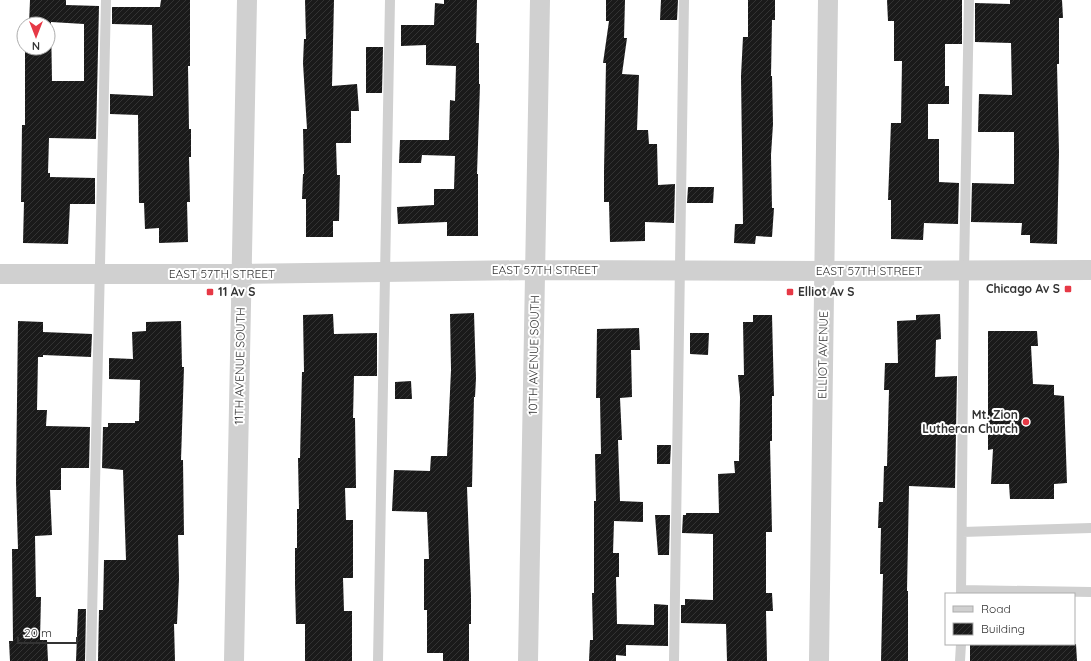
<svg xmlns="http://www.w3.org/2000/svg" width="1091" height="661" font-family="Quicksand,sans-serif">
<style>
.building{fill:url(#building-hatch);fill-rule:evenodd}
.lines{fill:none;stroke-linecap:round;stroke-linejoin:round}
.lane{stroke:#d0d0d0;stroke-width:10}
.street{stroke:#d0d0d0;stroke-width:20}
.poi-dot{fill:#e63946;stroke:#fff;stroke-width:1.5}
.labels{text-anchor:middle;stroke-width:4;stroke-linejoin:round;paint-order:stroke}
.street-label{font-size:12px;fill:#333;stroke:#fff}
.poi-label{font-size:12px;font-weight:bold;fill:#333;stroke:#fff;text-anchor:end}
</style>
<defs>
<pattern id="building-hatch" width="6" height="6" patternUnits="userSpaceOnUse"><rect width="6" height="6" fill="#1a1a1a"/><path d="M-1 1l2-2M0 6l6-6M5 7l2-2" fill="none" stroke="#333"/></pattern>
</defs>
<rect width="100%" height="100%" fill="#fff"/>
<path class="building" d="M30,0H66V5L99,6L96,139L49,138L48,173H50V177L95,178V204H70L68,244L23,243L24,202H21L22,125H25V48H48V24H29ZM51,22L84,24V81H52Z
M161,0H190V66H188L189,129H191V157H189L190,202H187L188,242L159,243V228L145,229L144,203H139L138,115L110,114V94L153,96L152,25L112,24V7H160Z
M305,0H334L332,86L357,84L359,111H351V143H336L337,175H340L339,221H333V237H306V199H302L303,174H304L303,129H307L303,63L304,39H306Z
M444,0H477L476,43H479V84H480L477,174H478V236H447V222L398,224L397,207L434,205V189H454L455,156L422,155L421,163H399L400,140H449L450,100L455,101L456,66L426,65V45L401,46V25H434L435,3L444,4Z
M606,0H625L624,38H627L622,74L639,75L637,130H648L649,144H657L658,185L675,184L674,223L645,222V241L610,242L609,202H604V171L606,63H603L609,21H606Z
M661,0H678L677,20H660Z
M748,0H775V20H772L771,76H772L773,124L771,155L772,208H774L772,237L756,236L755,244L734,243L735,224H743L741,76L743,37H748Z
M887,0H962V44H945V86H949V104H928V139H939V182L959,183L958,224L924,223L923,240L891,239V200H888L891,123H901L902,61H894V21H888Z
M1010,0H1062L1063,18H1059V64H1057L1059,153L1057,244L1030,243V235H1021L1022,223L971,222L972,183L1014,184V132H978L979,94L1012,95L1011,43L975,42V3L1010,4Z
M366,47H383L382,93H366Z
M688,187H714L713,203H687Z
M474,313L476,378L475,397H474L472,487H467L471,596V624H469V661H443V653H427V610H424V559H429L427,512L392,511L394,470L430,471L431,456H447L451,370L450,314Z
M333,314L334,334L377,333V376H354L353,418H355L356,488H345L346,520H353V578H343L344,611H352V661H305V624H296L295,584V548H297V509H299L298,458H300L302,372H304L303,315Z
M940,314L941,339L936,340L935,377L957,376L955,488L909,486L907,591H908V661H881L883,574H880L881,528H878L879,502H883L884,466H887L889,390H884L885,363H898L897,321L916,320V315Z
M753,315H772L774,396H772V441H770L772,532H766V593H772L773,611H766L767,661H727L726,624L681,623V605H685V599L713,600V534L682,533L683,515H686V513H719L718,474L735,473L734,461H739L740,397L738,375H744L743,322H753Z
M18,321L43,322V332L92,334L91,357L43,355V357H38L37,410H47L46,426L90,427L89,468H61V490H50L52,535L35,536L36,597H41L40,640H47L48,661H10L9,641H13L12,549H18L16,482Z
M181,321L182,367H184L181,460H183L184,535H178L179,579L177,624H174L175,661H98L99,610H103L104,560H126L123,470L102,468L103,427H108V423H135V421H139L140,380L109,379V358L133,359L132,332L146,331V322Z
M639,328L640,350H631L632,397L620,398L622,440H618L620,501L643,502V522L614,521L613,553H619V577H616L617,624L654,625V604L668,605V646L626,645V656L616,655V661H589L590,640H593L592,593H594V501H596L595,454H601L600,398H596L597,329Z
M988,331H1037L1038,346H1031L1033,384L1054,385V395L1064,396L1067,483L1054,484V499H1010L1009,484H991L993,449L988,450Z
M690,333H709L708,355L690,354Z
M411,381L412,399H395V382Z
M657,445H671L670,464H657Z
M655,515H670L669,555H658Z
M78,609H86L85,661H76Z
M970,644H1076L1077,661H970Z"/>
<g class="lines">
<path class="lane" d="M962,532L1091,528
M961,590L1091,592
M961,594L964,271L969,0
M91,661L106,0
M378,661L390,0
M674,661L684,0
M960,661L961,644"/>
<path class="street" d="M0,274H242L536,270L825,271L1091,270
M234,661L247,0
M528,661L540,0
M819,661L828,0"/>
</g>
<g class="poi-dot">
<rect x="1064" y="285" width="8" height="8" rx="2"/>
<rect x="206" y="288" width="8" height="8" rx="2"/>
<rect x="786" y="288" width="8" height="8" rx="2"/>
<circle cx="1026" cy="422" r="4"/>
</g>
<g class="labels">
<g class="street-label">
<text x="545" y="274">EAST 57TH STREET</text>
<text x="869" y="275">EAST 57TH STREET</text>
<text x="222" y="278">EAST 57TH STREET</text>
<text transform="translate(534 355) rotate(-89)" y="4">10TH AVENUE SOUTH</text>
<text transform="translate(823 355) rotate(-89)" y="4">ELLIOT AVENUE</text>
<text transform="translate(240 366) rotate(-89)" y="4">11TH AVENUE SOUTH</text>
</g>
<g class="poi-label">
<text x="1060" y="293">Chicago Av S</text>
<text x="218" y="296" text-anchor="start">11 Av S</text>
<text x="798" y="296" text-anchor="start">Elliot Av S</text>
<text x="1018" y="419">Mt. Zion<tspan x="1018" dy="14">Lutheran Church</tspan></text>
</g>
</g>
<rect x="945" y="593" width="130" height="52" fill="#ffffff" stroke="#adadad"/>
<rect x="953" y="606" width="20" height="6" fill="#d0d0d0" stroke="#adadad"/>
<text x="981" y="613" font-size="12" fill="#333333">Road</text>
<rect x="953" y="623" width="20" height="12" fill="url(#building-hatch)" stroke="#adadad"/>
<text x="981" y="633" font-size="12" fill="#333333">Building</text>
<g transform="translate(36 36) rotate(180)"><circle r="19" fill="#ffffff" stroke="#adadad"/>
<path d="M0-3L7 15L0 10L-7 15Z" fill="#e63946"/>
<text y="-6" font-size="11" font-weight="bold" text-anchor="middle" fill="#333333">N</text>
</g>
<path d="M18 637v6h59v-6" fill="none" stroke="#333333" stroke-width="2"/>
<text x="24" y="637" font-size="12" fill="#333333" stroke="#ffffff" stroke-width="3" paint-order="stroke">20 m</text>
</svg>
